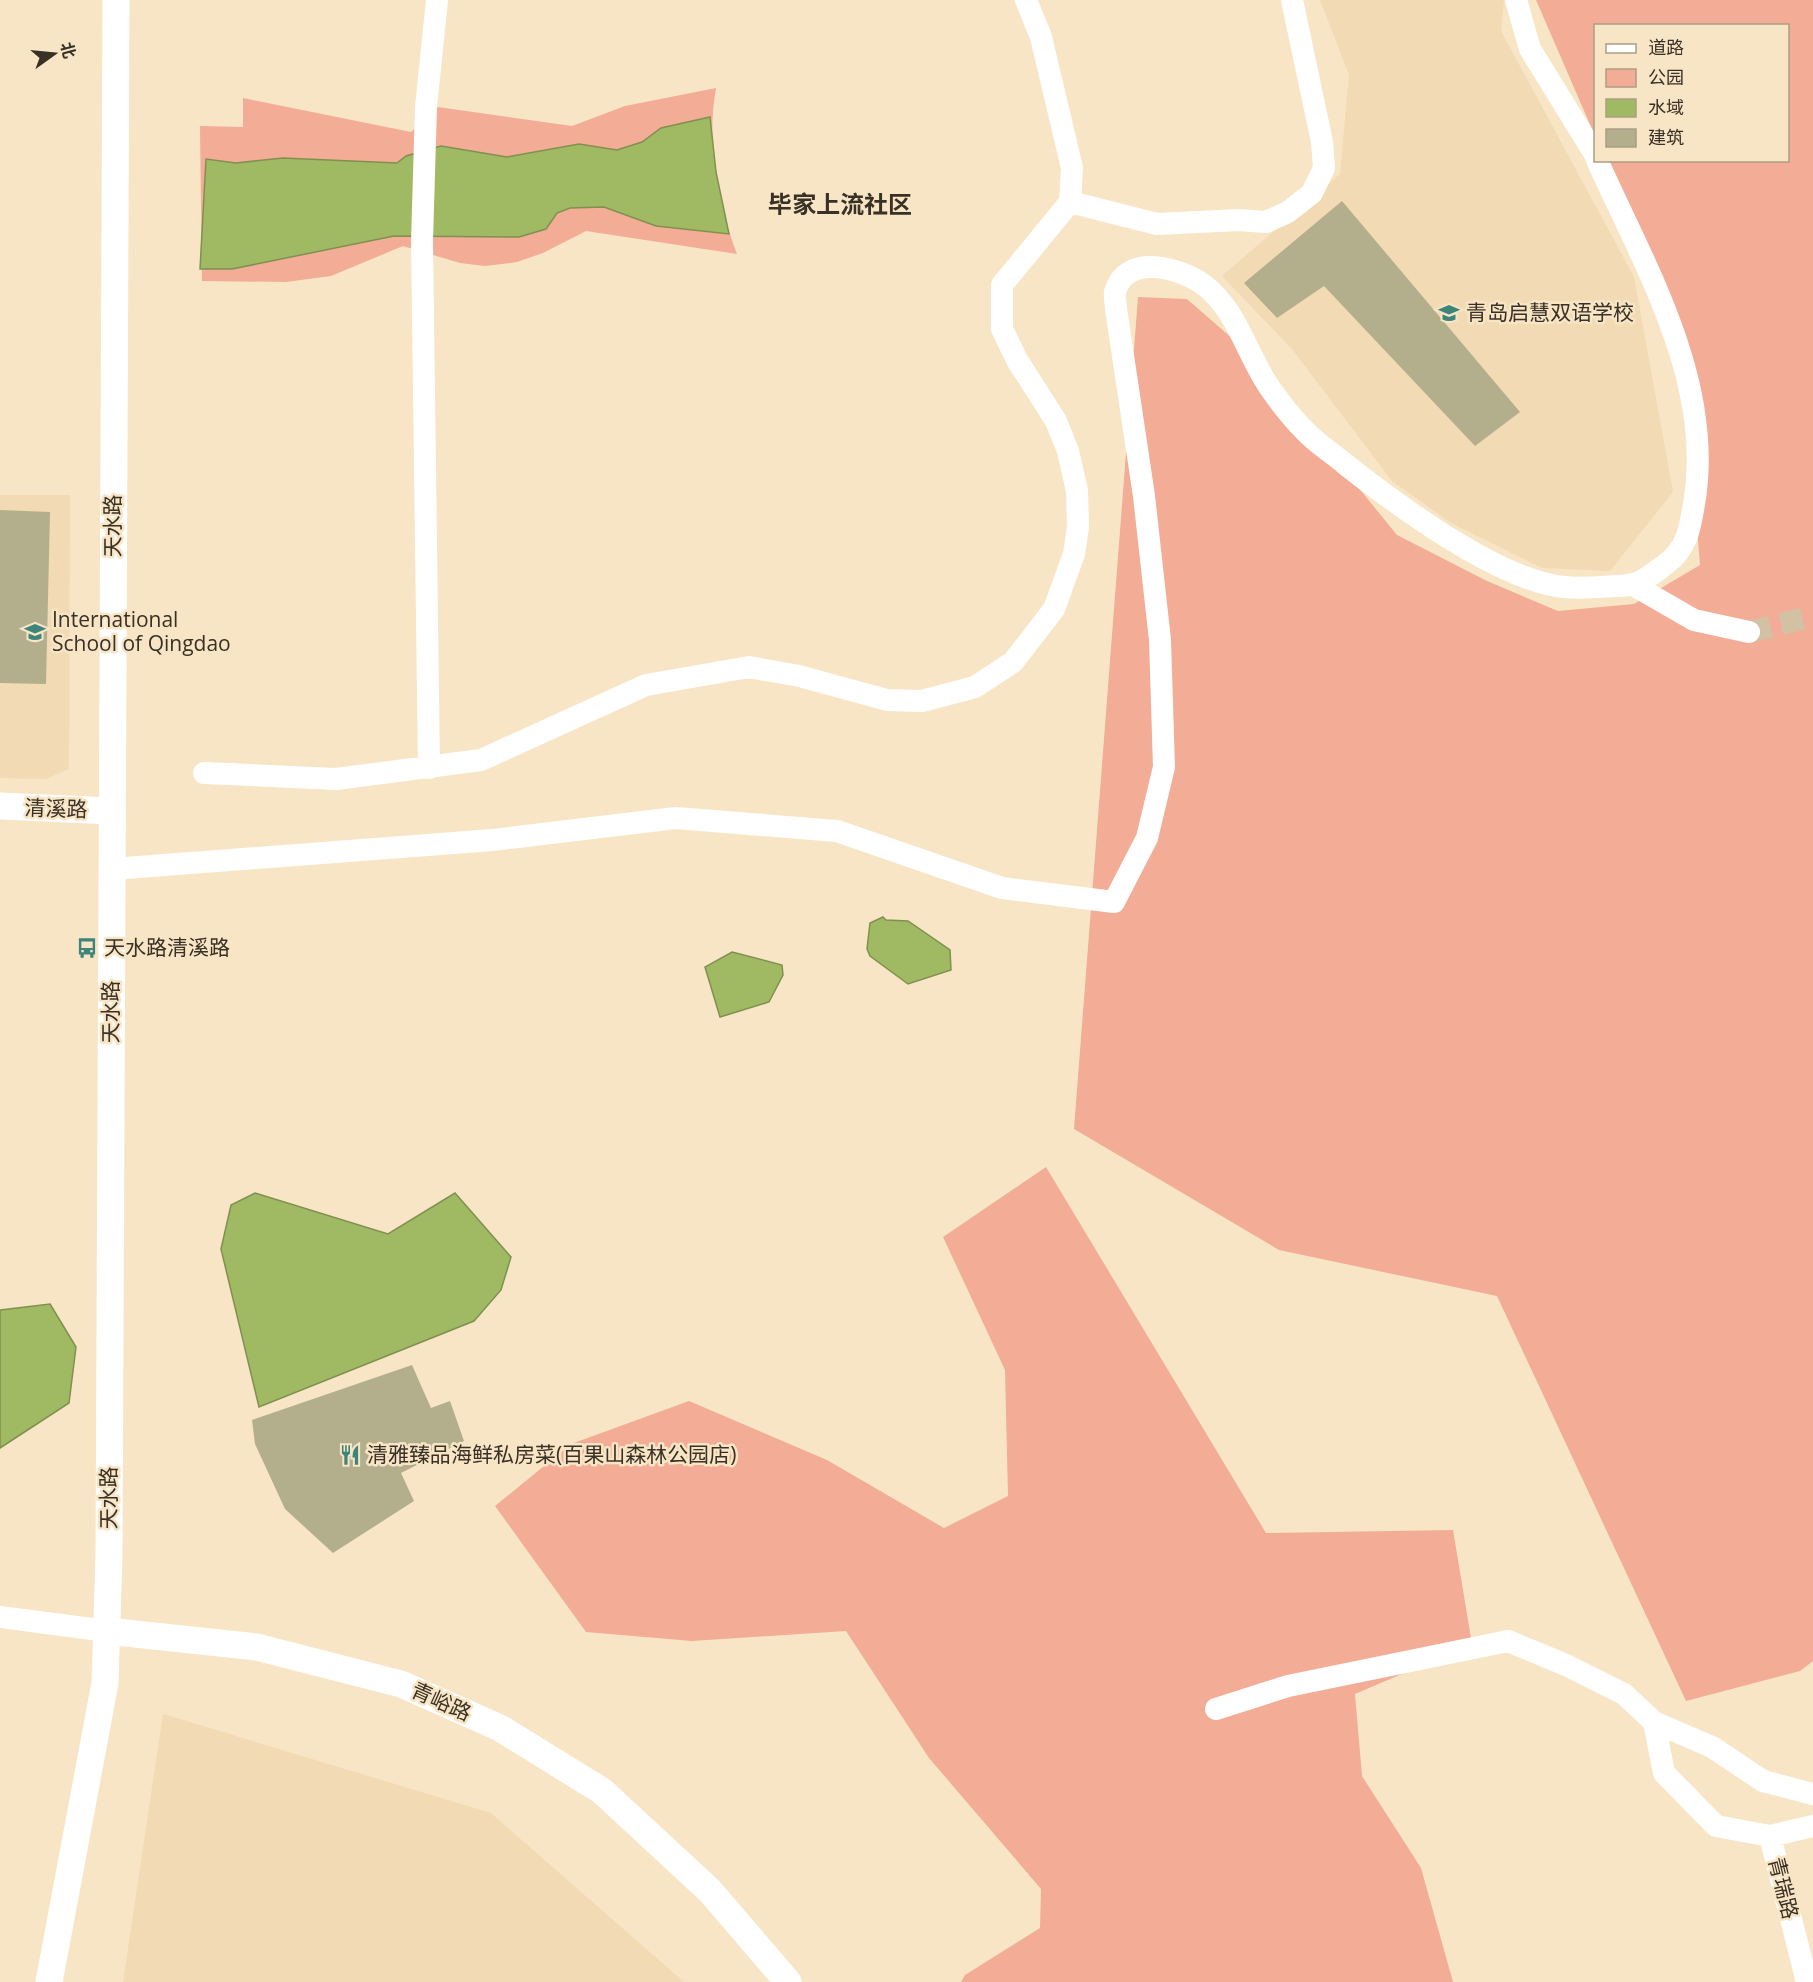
<svg xmlns="http://www.w3.org/2000/svg" width="1813" height="1982" font-family="'Open Sans','Noto Sans SC',sans-serif">
<style>
.built{fill:#f1dab4}
.green{fill:#f3ac95}
.water{fill:#a0b963;stroke:#819050;stroke-width:1.5}
.building{fill:#b3af8d}
.lines{fill:none;stroke-linecap:round;stroke-linejoin:round}
.minor-tunnel{stroke:#d2c1a5;stroke-width:22;stroke-dasharray:22 11;stroke-linecap:butt}
.minor{stroke:#fff;stroke-width:22}
.tertiary{stroke:#fff;stroke-width:27}
.labels{text-anchor:middle;stroke-width:5;stroke-linejoin:round;paint-order:stroke}
.poi-label{font-size:21px;fill:#393125;stroke:#f8e5c5;text-anchor:start}
.street-label{font-size:21px;fill:#393125;stroke:#f8e5c5}
.quarter-label{font-size:24px;font-weight:bold;fill:#393125;stroke:#f8e5c5}
</style>
<rect width="100%" height="100%" fill="#f8e5c5"/>
<path class="built" d="M1320,0H1504L1501,31L1634,277L1673,492L1610,571L1542,568L1451,523L1392,481L1292,349L1222,276L1340,174L1349,75Z
M0,495H70L69,769L46,779L0,778Z
M163,1714L491,1813L684,1982H123Z"/>
<path class="green" d="M1536,0H1813V1661L1800,1671L1686,1701L1497,1296L1279,1250L1074,1129L1138,297L1187,299L1249,353L1397,535L1487,581L1558,611L1634,604L1700,565L1681,329L1606,161L1788,160V26H1596L1595,136Z
M716,88C706,142 718,203 737,254L586,231L543,253L517,262L485,266L460,263L403,246L331,276L286,282L202,281L200,126L243,127V98L411,132L438,107L572,126L625,106Z
M1046,1167L1266,1533L1453,1530L1472,1644L1355,1694L1362,1776L1421,1868L1453,1982H961L965,1975L1040,1928L1041,1889L929,1758L846,1631L692,1641L586,1632L495,1506L571,1444L689,1401L827,1460L944,1528L1008,1496L1005,1370L943,1237Z"/>
<path class="water" d="M710,117L716,172L729,234L656,226L604,207L570,208L557,213L546,229L519,237L394,236L232,269H200L206,159L236,163L283,158L397,163L406,156L441,146L507,157L579,144L617,150L642,142L661,128Z
M883,917L886,920L908,921L950,950L951,970L908,984L870,956L867,949L870,923Z
M732,952L782,965L783,975L769,1002L720,1017L705,967Z
M255,1193L388,1234L455,1193L511,1257L501,1290L474,1321L259,1407L221,1249L231,1205Z
M50,1304L76,1347L69,1403L0,1448V1310Z"/>
<path class="building" d="M1342,201L1520,412L1475,446L1324,286L1277,318L1244,283Z
M0,510L50,512L46,684L0,683Z
M412,1365L431,1408L450,1401L464,1441L401,1473L414,1501L333,1553L285,1509L255,1444L252,1420Z"/>
<g class="lines">
<path class="minor-tunnel" d="M1749,632L1813,616"/>
<path class="minor" d="M1516,0L1530,49L1596,156
M1070,202L1157,224L1238,220L1266,222L1288,212L1312,193L1324,168L1322,142L1292,0
M1635,586L1694,620L1749,632
M429,768L422,241L426,107L437,0
M204,773L336,779L481,760L646,685L749,667L799,676L887,700L922,701L975,687L1013,662L1054,609L1074,554L1078,527L1077,491L1068,451L1056,421L1017,360L1002,329V285L1070,202L1072,168L1041,37L1026,0
M112,869L493,840L676,818L837,831L1002,888L1114,902L1147,838L1164,767L1160,640L1144,496L1116,309C1116,304 1114,297 1115,292C1126,252 1181,268 1204,285C1239,312 1247,357 1272,391C1282,405 1293,419 1305,431C1316,443 1332,453 1345,464C1397,505 1498,580 1564,587C1581,589 1599,587 1616,586C1640,586 1647,578 1666,564C1687,548 1690,529 1694,504C1715,383 1645,267 1597,160
M0,1617L107,1631
M1216,1709L1288,1686L1508,1641L1566,1665L1624,1694L1654,1722L1664,1773L1716,1826L1770,1836L1813,1826
M1654,1722L1712,1747L1763,1781L1813,1794
M1770,1836L1807,1982"/>
<path class="tertiary" d="M0,806L112,811
M107,1631L257,1647L401,1684L500,1728L602,1791L710,1891L788,1982
M49,1982L105,1683L109,1556L116,0"/>
</g>
<defs>
<g id="school-bare" transform="scale(1.62)"><path d="M0-5L7-2L0 1L-7-2ZM-4 1L0 2.5L4 1V4Q0 6-4 4Z" fill="#3d847b" stroke="#f8e5c5" stroke-width="2.5" paint-order="stroke"/></g>
<g id="bus-bare" transform="scale(1.62)"><path d="M-5-6H5V4H4V6H2V4H-2V6H-4V4H-5ZM-3.5-4V0h7V-4ZM-3.5 1.2v1.5H-2V1.2ZM2 1.2v1.5H3.5V1.2Z" fill="#3d847b" stroke="#f8e5c5" stroke-width="2.5" paint-order="stroke"/></g>
<g id="restaurant-bare" transform="scale(1.62)"><path d="M-5-6h1v4h1v-4h1v4h1v-4h1v5L-1.5 .5V6h-2V.5L-5-1ZM5-6V6H3V1.5H1.5Q1.5-4 5-6Z" fill="#3d847b" stroke="#f8e5c5" stroke-width="2.5" paint-order="stroke"/></g>
</defs>
<g fill-rule="evenodd">
<use href="#school-bare" x="1449" y="313"/>
<use href="#school-bare" x="35" y="632"/>
<use href="#bus-bare" x="87" y="948"/>
<use href="#restaurant-bare" x="350" y="1455"/>
</g>
<g class="labels">
<g class="poi-label">
<text x="1466" y="320">青岛启慧双语学校</text>
<text x="52" y="627">International<tspan x="52" dy="24">School of Qingdao</tspan></text>
<text x="104" y="955">天水路清溪路</text>
<text x="367" y="1462">清雅臻品海鲜私房菜(百果山森林公园店)</text>
</g>
<g class="street-label">
<text transform="translate(113 526) rotate(-90)" y="7">天水路</text>
<text transform="translate(56 809) rotate(2)" y="7">清溪路</text>
<text transform="translate(111 1012) rotate(-90)" y="7">天水路</text>
<text transform="translate(109 1498) rotate(-90)" y="7">天水路</text>
<text transform="translate(441 1702) rotate(24)" y="7">青峪路</text>
<text transform="translate(1783 1888) rotate(76)" y="7">青瑞路</text>
</g>
<g class="quarter-label">
<text x="840" y="213">毕家上流社区</text>
</g>
</g>
<rect x="1594" y="24" width="195" height="138" fill="#f8e5c5" stroke="#ac9d85" stroke-width="1.5"/>
<rect x="1606" y="44" width="30" height="9" fill="#ffffff" stroke="#ac9d85" stroke-width="1.5"/>
<text x="1648" y="54" font-size="18" fill="#393125">道路</text>
<rect x="1606" y="69" width="30" height="18" fill="#f3ac95" stroke="#ac9d85" stroke-width="1.5"/>
<text x="1648" y="84" font-size="18" fill="#393125">公园</text>
<rect x="1606" y="99" width="30" height="18" fill="#a0b963" stroke="#ac9d85" stroke-width="1.5"/>
<text x="1648" y="114" font-size="18" fill="#393125">水域</text>
<rect x="1606" y="129" width="30" height="18" fill="#b3af8d" stroke="#ac9d85" stroke-width="1.5"/>
<text x="1648" y="144" font-size="18" fill="#393125">建筑</text>
<g transform="translate(54 54) rotate(75)" stroke="#f8e5c5" stroke-width="4.5" paint-order="stroke">
<path d="M0-4.5L10 22L0 15L-10 22Z" fill="#393125"/>
<text y="-9" font-size="16" font-weight="bold" text-anchor="middle" fill="#393125">北</text>
</g>
</svg>
